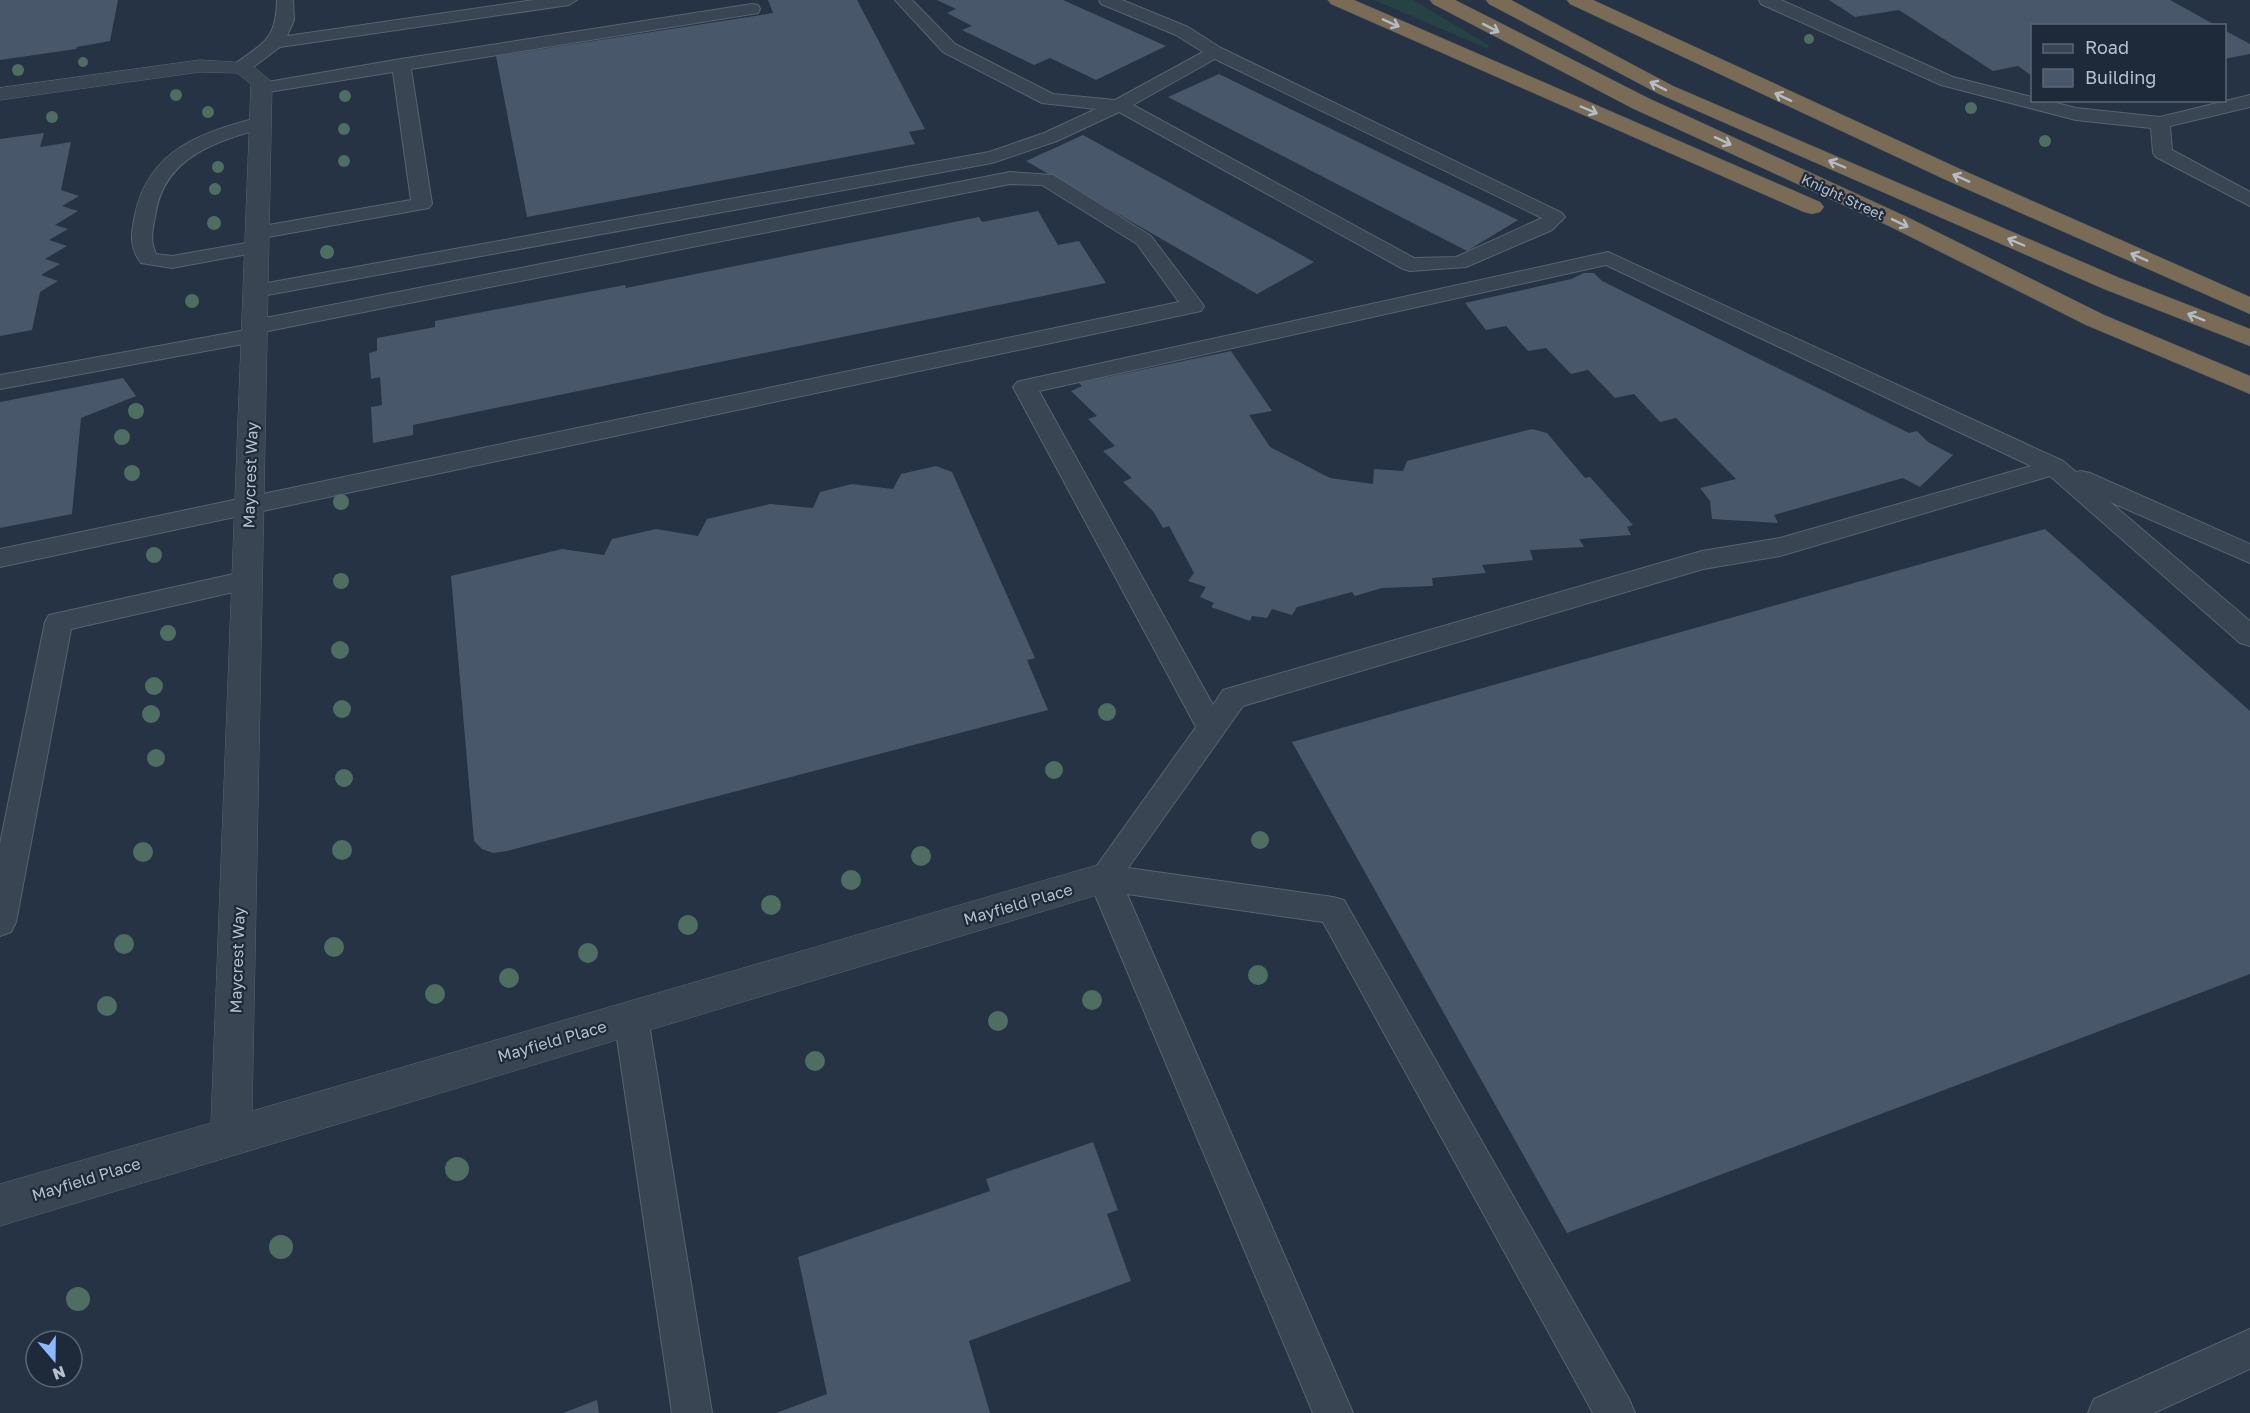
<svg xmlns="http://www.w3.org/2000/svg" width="2250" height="1413" font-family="'Golos Text',sans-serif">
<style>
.green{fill:#274245}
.building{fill:#49576a}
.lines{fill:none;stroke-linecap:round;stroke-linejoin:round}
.lane-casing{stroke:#586370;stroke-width:2}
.street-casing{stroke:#586370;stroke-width:1}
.highway-casing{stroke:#44505d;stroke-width:1}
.lane{fill:#3a4553;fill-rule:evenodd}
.street{fill:#3a4553;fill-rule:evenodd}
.highway{fill:#796b56;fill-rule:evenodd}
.tree{fill:#4d6e61}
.oneway{stroke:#b4bcc7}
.labels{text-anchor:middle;stroke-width:4.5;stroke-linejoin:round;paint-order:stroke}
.far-street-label{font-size:14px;fill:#b7c0cd;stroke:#1e2a39}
.street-label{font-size:16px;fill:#b7c0cd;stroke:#1e2a39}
</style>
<rect width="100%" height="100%" fill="#253344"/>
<path class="green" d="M1374,0H1413L1490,46L1486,48Z"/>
<path class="building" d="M0,0H118L110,41L77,47L76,49L0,60Z
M768,0H857L925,129L909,132L915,144L527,217L496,56L773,13Z
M937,0H1063L1166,46L1096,80L1050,58L1034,65L962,30L972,26L947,13L956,9Z
M1829,0H2170L2217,26H2032V76L2018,66L1993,71L1899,10L1855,17Z
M2224,30L2250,44V54L2224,59Z
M1219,74L1518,220L1467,251L1168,97Z
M44,133L40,147L71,142L61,190L79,196L62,206L78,211L55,225L68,229L49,240L67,246L45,259L60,264L41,275L58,281L40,292L32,330L0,336V139Z
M1083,135L1314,262L1257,294L1026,161Z
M1038,211L1058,245L1079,241L1106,283L413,425V435L373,443L371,407L382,405L380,377L371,379L369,353L377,351V338L435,327V321L625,285L626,288L979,217L982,222Z
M1584,273H1594L1602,281L1909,433L1917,431L1928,442L1953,455L1920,487L1903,478L1774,515L1778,523L1712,519L1710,501L1700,488L1736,479L1676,418L1660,422L1634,394L1615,398L1588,370L1571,374L1546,348L1528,351L1506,326L1486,330L1465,303L1571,279Z
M1231,351L1272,411L1249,415L1270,447L1330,478L1373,484L1374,469L1403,471L1407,461L1532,429L1547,433L1585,478L1590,477L1633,525L1627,527L1631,535L1579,539L1584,547L1530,550L1533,560L1482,565L1486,573L1432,578L1433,586L1382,588L1355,596L1352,592L1297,607L1292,615L1272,609L1267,618L1252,616L1250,621L1211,607L1214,603L1200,597L1206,587L1188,581L1194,573L1169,526L1163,528L1153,511L1123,482L1132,478L1103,451L1115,446L1088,419L1097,416L1071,391L1082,386L1079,383Z
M123,378L136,396L81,418L72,514L0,528V402Z
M936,466L952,472L1035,658L1027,660L1048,710L507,851L493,853L482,849L474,841L451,576L562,549L604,555L612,539L656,529L698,536L707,519L770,504L813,508L820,492L852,484L893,489L901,474Z
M2045,529L2250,711V974L1567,1233L1292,742Z
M1093,1142L1118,1210L1107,1214L1131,1281L969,1341L990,1413H776L827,1394L798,1257L990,1191L986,1179Z
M597,1400L599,1413H563Z"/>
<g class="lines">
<g class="lane-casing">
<path id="lane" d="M277,0H293L294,20L287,36L534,0H577L569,5L280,47L248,71H236L233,67L236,63C265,42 276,39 277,0Z
M895,0H912L955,44L1053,94L1115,100L1203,52L1176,35L1101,4L1099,0H1122L1188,27L1221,48L1562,213L1565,217L1552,230L1466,267L1410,271L1403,269L1119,112L1057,141L992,163L256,297L248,296L245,291L248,286L256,285L989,152L1044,133L1096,109L1042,103L943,52ZM1215,59L1542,218L1456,257L1414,258L1133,105Z
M1759,0H1781L1953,77L2032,97V100H2045L2076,108L2160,117L2250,95V107L2170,126L2172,150L2250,192V206L2156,157L2153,153L2151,128L2076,120L1941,85L1761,4Z
M752,4L758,5L760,9L758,13L411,69L432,204L429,208L257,239L250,237L247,233L250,229L257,227L411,200L393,72L262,93L256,92L253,88L256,84L401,59Z
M261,117L268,119L270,123L268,127C219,140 165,156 156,212C153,227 149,239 156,254L172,256L257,241L264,243L267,247L264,251L172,268L141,263C129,247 131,234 135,215C149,149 202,132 261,117Z
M1010,172L1053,175L1151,236L1204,306L1201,311L0,567V549L1179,302L1137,244L1042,185L1010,184L263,332L265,335L262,340L254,342L0,389V375L246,330L244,327L247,322L255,320Z
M1608,252L2063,461L2076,472L2081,471L2090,473L2250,544V563L2110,502L2250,621V646L2240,643L2050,476L1780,556L1703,569L1243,706L1128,868L1333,897L1344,900L1629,1399L1635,1413H1593L1323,922L1127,894L1353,1413H1313L1088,878L1196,727L1013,387L1017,382L1025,380ZM1606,265L2031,466L1780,538L1702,551L1233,687L1223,690L1213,705L1039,391Z
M247,571L256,573L260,580L256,587L71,629L16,922L11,932L0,936V844L45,622L49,615Z
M631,1003L643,1007L648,1018L712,1413H672L614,1018L619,1007Z
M2250,1329V1369L2154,1413H2088L2094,1399Z"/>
</g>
<g class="street-casing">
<path id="street" d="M200,60L249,63L272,82L252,1111L1104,863L1117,867L1122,878L1117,889L0,1226V1184L211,1123L251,84L237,73L200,72L0,100V88Z"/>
</g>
<g class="highway-casing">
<path id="highway" d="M1328,0H1354L1820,202L1824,207L1820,212L1812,214L1804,212L1331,4Z
M1430,0H1455L1648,98L1907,217L2104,315L2250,376V394L2086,325L1891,227L1632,108L1433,4Z
M1486,0H1511L1673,86L2122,279L2250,329V346L2104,289L1659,94L1489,4Z
M1567,0H1593L1960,169L2250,297V314L1944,179L1570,4Z"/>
</g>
<use href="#lane" class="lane"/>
<use href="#street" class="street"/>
<use href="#highway" class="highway"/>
</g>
<g class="tree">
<circle cx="1809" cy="39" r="5"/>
<circle cx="83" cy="62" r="5"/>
<circle cx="18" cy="70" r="6"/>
<circle cx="176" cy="95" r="6"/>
<circle cx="345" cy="96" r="6"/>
<circle cx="1971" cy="108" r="6"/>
<circle cx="208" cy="112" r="6"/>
<circle cx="52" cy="117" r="6"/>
<circle cx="344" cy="129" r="6"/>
<circle cx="2045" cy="141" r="6"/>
<circle cx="344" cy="161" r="6"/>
<circle cx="218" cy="167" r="6"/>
<circle cx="215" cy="189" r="6"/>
<circle cx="214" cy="223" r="7"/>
<circle cx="327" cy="252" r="7"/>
<circle cx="192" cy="301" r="7"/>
<circle cx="136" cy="411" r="8"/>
<circle cx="122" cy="437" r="8"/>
<circle cx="132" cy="473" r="8"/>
<circle cx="341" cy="502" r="8"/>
<circle cx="154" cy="555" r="8"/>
<circle cx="341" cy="581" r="8"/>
<circle cx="168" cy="633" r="8"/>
<circle cx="340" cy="650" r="9"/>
<circle cx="154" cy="686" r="9"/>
<circle cx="342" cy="709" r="9"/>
<circle cx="1107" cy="712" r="9"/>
<circle cx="151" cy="714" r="9"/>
<circle cx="156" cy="758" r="9"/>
<circle cx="1054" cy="770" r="9"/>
<circle cx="344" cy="778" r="9"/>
<circle cx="1260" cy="840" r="9"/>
<circle cx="342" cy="850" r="10"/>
<circle cx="143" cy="852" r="10"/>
<circle cx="921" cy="856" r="10"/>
<circle cx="851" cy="880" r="10"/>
<circle cx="771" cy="905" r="10"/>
<circle cx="688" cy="925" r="10"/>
<circle cx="124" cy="944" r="10"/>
<circle cx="334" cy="947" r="10"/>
<circle cx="588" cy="953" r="10"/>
<circle cx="1258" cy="975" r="10"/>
<circle cx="509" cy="978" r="10"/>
<circle cx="435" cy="994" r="10"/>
<circle cx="1092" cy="1000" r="10"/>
<circle cx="107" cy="1006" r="10"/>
<circle cx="998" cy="1021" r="10"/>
<circle cx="815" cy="1061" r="10"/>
<circle cx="457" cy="1169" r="12"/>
<circle cx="281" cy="1247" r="12"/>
<circle cx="78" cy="1299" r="12"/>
</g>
<defs><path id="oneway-shaft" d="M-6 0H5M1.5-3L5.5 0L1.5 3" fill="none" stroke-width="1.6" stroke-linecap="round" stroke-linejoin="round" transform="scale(1.5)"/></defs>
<g class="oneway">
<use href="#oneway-shaft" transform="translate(1391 23) rotate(24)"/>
<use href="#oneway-shaft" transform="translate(1491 28) rotate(27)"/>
<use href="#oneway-shaft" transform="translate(1658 86) rotate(-153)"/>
<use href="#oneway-shaft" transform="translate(1783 97) rotate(-155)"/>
<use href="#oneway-shaft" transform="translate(1589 110) rotate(23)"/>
<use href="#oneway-shaft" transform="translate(1723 141) rotate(25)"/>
<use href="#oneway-shaft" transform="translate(1837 164) rotate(-157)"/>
<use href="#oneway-shaft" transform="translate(1961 178) rotate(-156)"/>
<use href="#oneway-shaft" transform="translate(1900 223) rotate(26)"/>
<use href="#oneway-shaft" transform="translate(2016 242) rotate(-157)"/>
<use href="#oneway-shaft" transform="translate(2139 257) rotate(-156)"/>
<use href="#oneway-shaft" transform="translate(2196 317) rotate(-158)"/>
</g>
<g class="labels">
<g class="far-street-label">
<text transform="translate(1843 197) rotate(25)" y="5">Knight Street</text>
</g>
<g class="street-label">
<text transform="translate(250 475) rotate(-88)" y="6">Maycrest Way</text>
<text transform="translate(1018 904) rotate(-16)" y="6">Mayfield Place</text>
<text transform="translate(237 960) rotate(-88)" y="6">Maycrest Way</text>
<text transform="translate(552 1041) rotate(-16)" y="6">Mayfield Place</text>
<text transform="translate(86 1179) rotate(-17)" y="6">Mayfield Place</text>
</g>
</g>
<rect x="2031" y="24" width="195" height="78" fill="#1e2a39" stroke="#5b6674" stroke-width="1.5"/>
<rect x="2043" y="44" width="30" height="9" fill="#3a4553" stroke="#5b6674" stroke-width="1.5"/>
<text x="2085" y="54" font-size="18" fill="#b7c0cd">Road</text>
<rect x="2043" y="69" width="30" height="18" fill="#49576a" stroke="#5b6674" stroke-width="1.5"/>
<text x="2085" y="84" font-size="18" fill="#b7c0cd">Building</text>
<g transform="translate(54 1359) rotate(160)"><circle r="28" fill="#1e2a39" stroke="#5b6674" stroke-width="1.5"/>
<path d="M0-4.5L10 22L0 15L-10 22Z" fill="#8cb9fd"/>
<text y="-9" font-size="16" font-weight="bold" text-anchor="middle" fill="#b7c0cd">N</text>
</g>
</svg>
